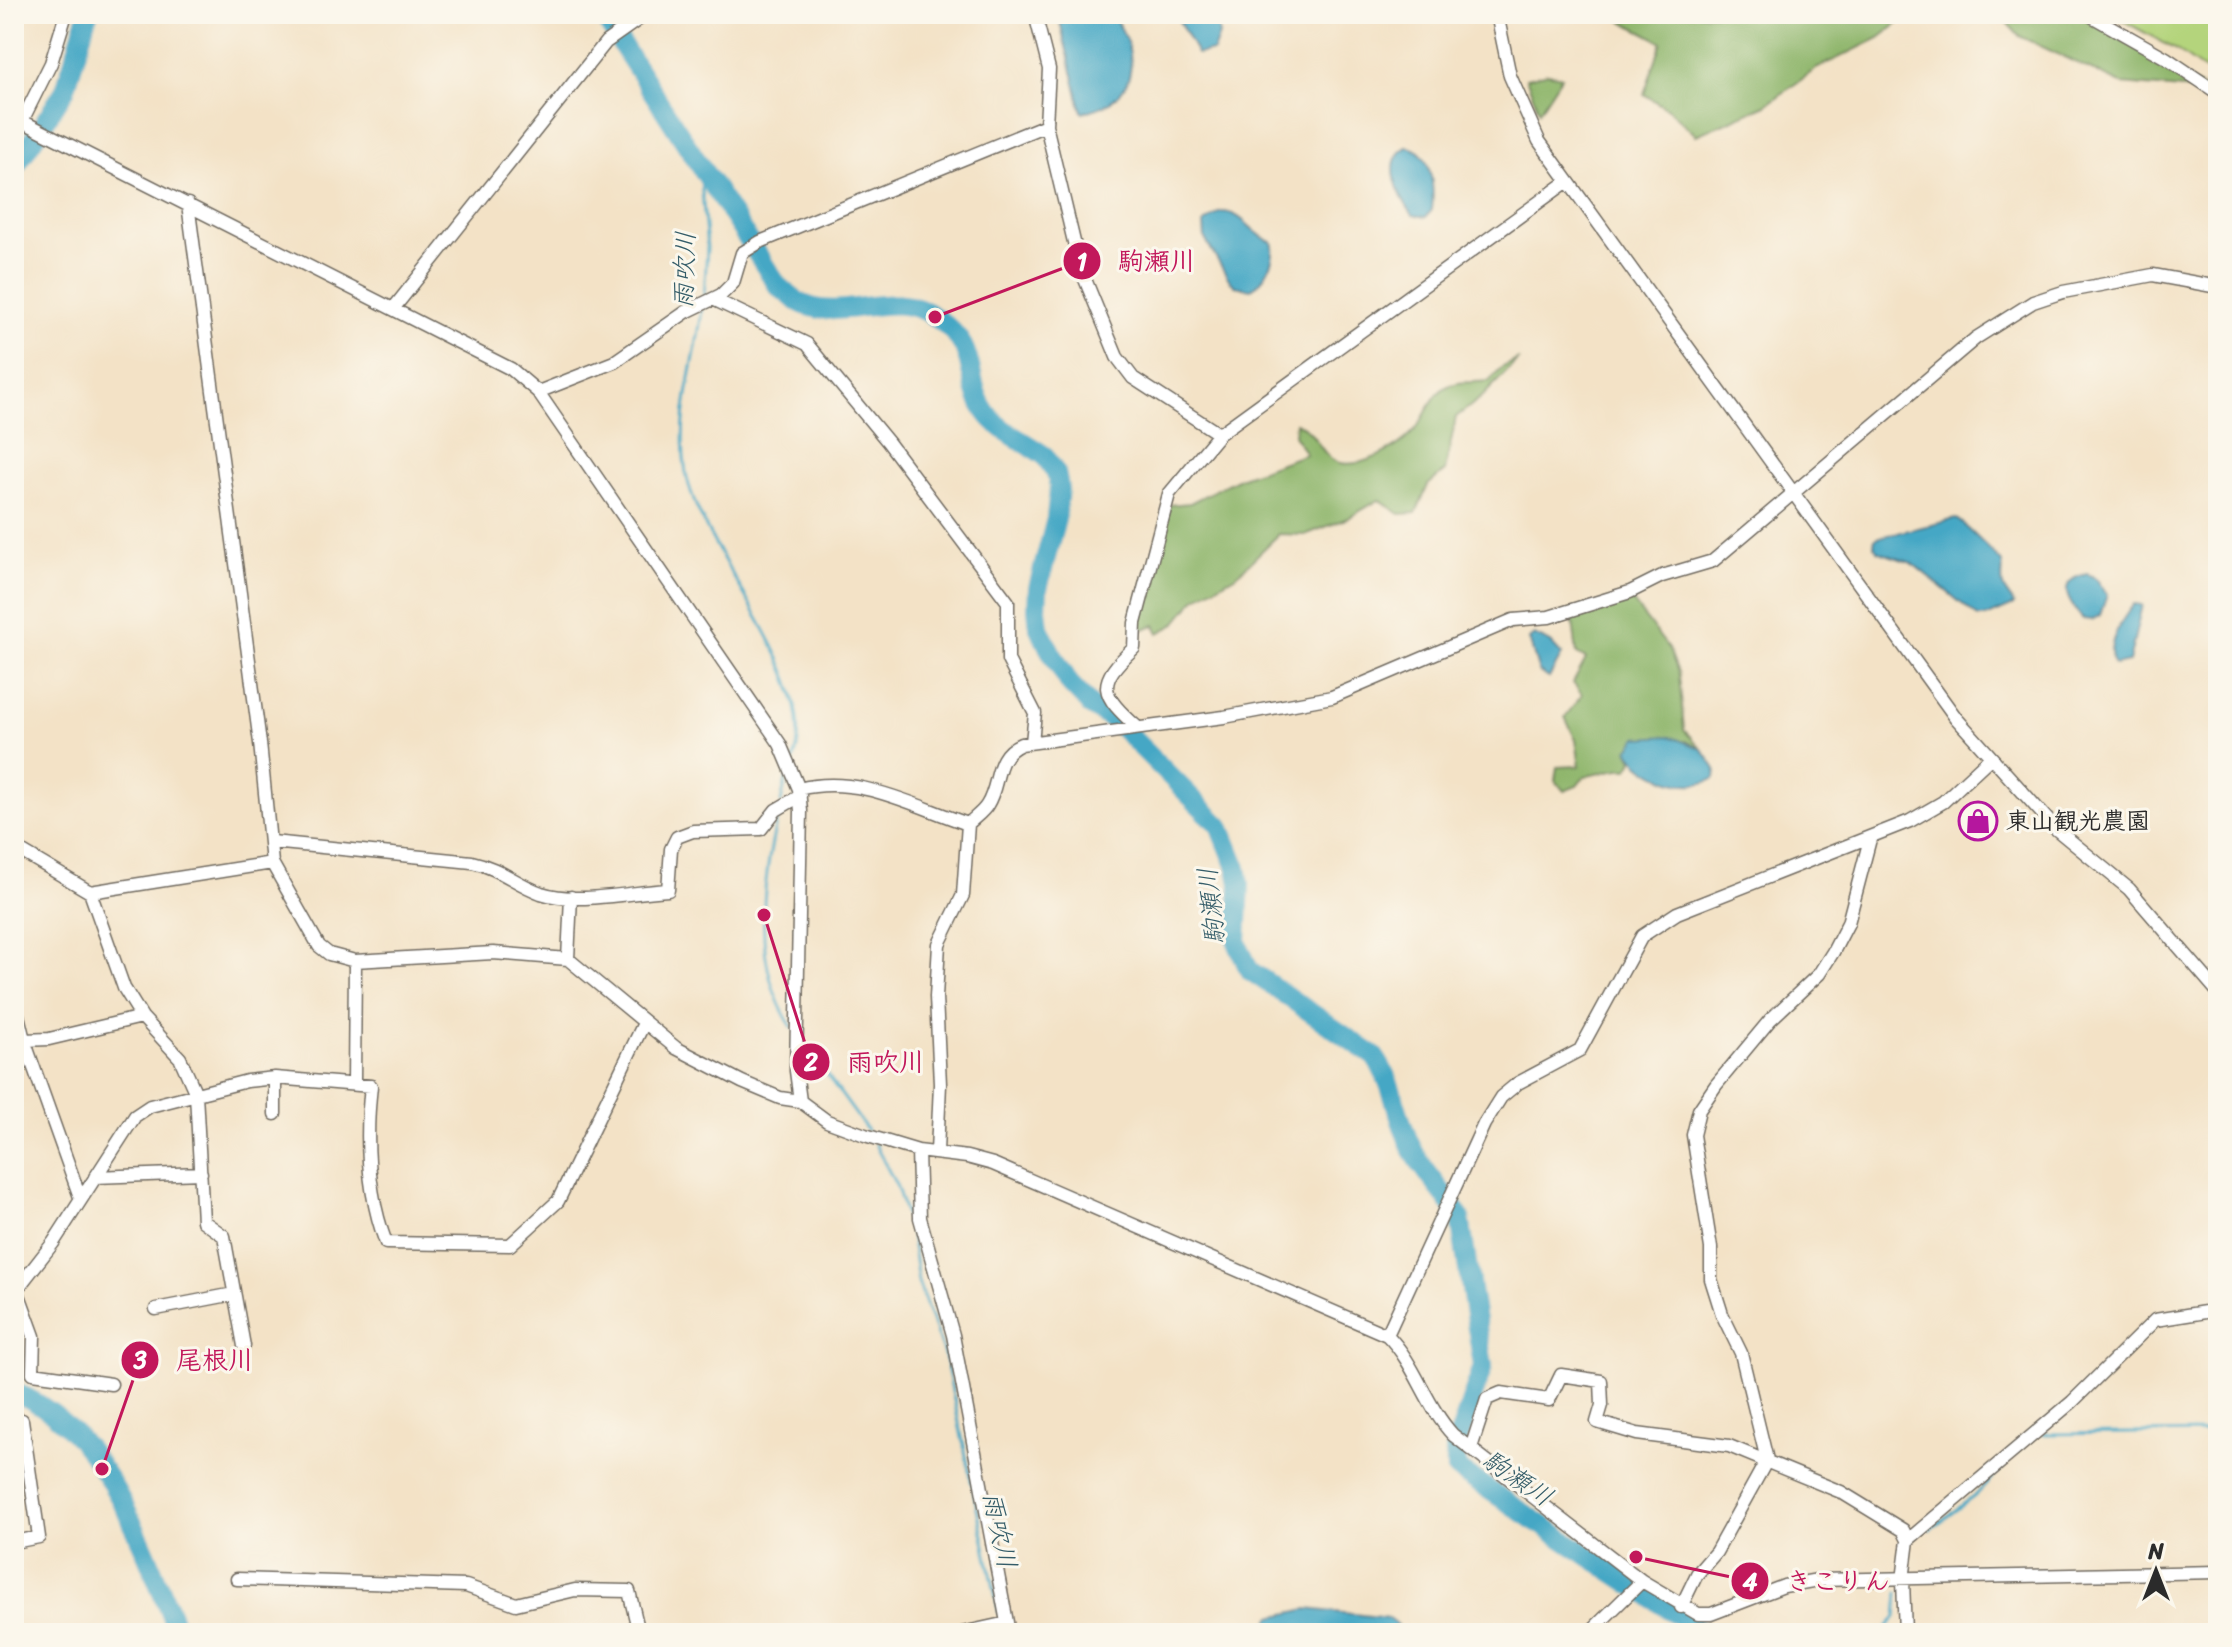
<svg xmlns="http://www.w3.org/2000/svg" width="2232" height="1647" font-family="Sriracha,'Klee One',sans-serif">
<style>
.green{fill:#b4d47c;stroke:#708054;stroke-width:2}
.forest{fill:#8fb66c;stroke:#5d704c;stroke-width:2}
.water{fill:#45a7c5;stroke:#386978;stroke-width:2}
.lines{fill:none;stroke-linecap:round;stroke-linejoin:round}
.stream{stroke:#45a7c5;stroke-width:3}
.river{stroke:#45a7c5;stroke-width:20}
.minor-casing{stroke:#716b61;stroke-width:15}
.minor{stroke:#fff;stroke-width:12}
.labels{text-anchor:middle;stroke-width:6;stroke-linejoin:round;paint-order:stroke}
.poi-label{font-size:24px;font-weight:bold;fill:#2b2b2b;stroke:#fbf7ec;text-anchor:start}
.water-label{font-size:26px;font-style:italic;fill:#355d69;stroke:#fbf7ec}
.leader{fill:none;stroke:#c2185b;stroke-width:3}
.callout-dot{fill:#c2185b;stroke:#fbf7ec;stroke-width:3}
.mark-label{font-size:24px;text-anchor:middle;font-weight:bold;fill:#fff}
.callout-label{font-size:26px;text-anchor:middle;font-weight:bold;fill:#c2185b;stroke:#fbf7ec;stroke-width:6;stroke-linejoin:round;paint-order:stroke}
</style>
<rect width="100%" height="100%" fill="#fbf7ec"/>
<filter id="ink" filterUnits="userSpaceOnUse"><feTurbulence type="fractalNoise" baseFrequency=".0125" numOctaves="2"/><feDisplacementMap in="SourceGraphic" scale="16" xChannelSelector="R" yChannelSelector="G"/><feConvolveMatrix kernelMatrix="1 2 1 2 8 2 1 2 1" color-interpolation-filters="sRGB"/></filter>
<filter id="wash" filterUnits="userSpaceOnUse"><feTurbulence type="fractalNoise" baseFrequency=".006" numOctaves="4" result="noise"/><feDisplacementMap in="SourceGraphic" scale="32" xChannelSelector="R" yChannelSelector="G"/><feGaussianBlur stdDeviation="1.8" result="paint"/><feColorMatrix in="noise" values="0 0 0 0 0 0 0 0 0 0 0 0 0 0 0 0 0 1.4 0 .05"/><feComposite in="paint" operator="in"/></filter>
<g filter="url(#wash)">
<rect width="100%" height="100%" fill="#f3e2c6"/>
<path class="green" d="M2111,14H2206L2218,21V80L2175,49Z"/>
<path class="forest" d="M1609,14H1902L1900,22L1879,38L1816,69L1766,105L1696,135L1669,110L1644,94L1662,42Z
M1999,14H2080L2207,91L2121,84L2019,36Z
M1548,73L1562,76L1539,111L1526,78Z
M1519,359L1482,397L1456,417L1445,471L1428,485L1416,513L1400,514L1379,500L1348,518L1305,535L1279,534L1238,574L1196,598L1174,625L1159,633L1155,625L1138,631L1169,505L1190,503L1239,478L1306,454L1294,435L1295,423C1316,428 1320,458 1340,463C1362,468 1399,448 1413,432C1425,420 1431,395 1446,387C1459,380 1475,383 1489,381L1501,368Z
M1629,597L1669,649L1679,675L1684,730L1702,749L1686,741L1628,750L1633,760L1629,769C1613,767 1601,775 1585,776L1577,786L1564,791L1555,780L1557,767L1580,766L1576,740L1565,717L1582,695L1573,683L1586,659L1577,654L1572,614Z"/>
<path class="water" d="M1058,14H1111C1143,53 1138,103 1082,112Z
M1175,14H1216L1219,35L1213,51L1197,54Z
M1407,147C1433,150 1434,190 1432,210L1426,217L1413,215C1400,198 1381,161 1407,147Z
M1221,212C1243,211 1252,235 1272,242C1277,257 1265,282 1251,289L1235,286L1230,281L1205,239L1204,223Z
M1956,519C1960,520 2000,559 2002,563C2004,571 2000,581 2004,589C2007,595 2012,599 2014,605L1986,617H1978L1912,563L1879,552L1874,545L1875,538Z
M2087,574L2096,578L2107,595L2100,615L2092,620L2083,619C2067,601 2055,581 2087,574Z
M2134,604L2142,605L2129,662L2115,665C2103,648 2122,619 2134,604Z
M1534,635L1551,643L1562,655L1549,678L1539,672L1529,639Z
M1669,736L1702,749L1716,769L1715,778C1688,795 1642,775 1628,750L1637,738Z
M1307,1609L1389,1618L1397,1625L1398,1633H1264L1271,1617Z"/>
<g class="lines">
<path class="stream" d="M700,169L707,248L704,298
M702,310C695,366 676,416 686,473C703,561 829,681 792,764
M781,802L787,775
M777,818C762,885 751,966 792,1027
M801,1039L867,1130
M875,1144L897,1187L911,1232L918,1282L945,1357L1001,1621
M2042,1434L2218,1432
M1930,1529L1976,1495L2003,1467
M1882,1633L1896,1617L1898,1593"/>
<path class="river" d="M602,14L778,286C787,293 797,303 808,306C849,320 892,288 935,317C982,348 963,379 986,412C999,431 1026,442 1045,456L1056,473L1059,487L1056,519L1038,588L1037,609L1039,628L1051,652L1070,684L1092,707L1116,722L1220,826L1237,868L1240,884L1237,942L1249,970L1374,1056C1394,1083 1396,1114 1410,1144C1421,1170 1446,1193 1460,1218L1483,1366L1455,1449L1456,1468L1705,1633
M14,169L65,90L88,14
M14,1392C105,1426 144,1549 178,1633"/>
</g>
</g>
<g filter="url(#ink)">
<g class="lines">
<g class="minor-casing">
<path id="minor" d="M1035,14L1049,69L1046,125L1080,267L1117,357L1133,378L1219,434
M1497,14L1510,76L1539,141L1956,718L2056,829L2129,889L2218,992
M1747,14H1759
M2088,14L2166,58L2218,93
M14,117L511,369L538,392L780,744L799,789L801,811L796,1071L800,1101
M22,121L51,63L66,14
M188,204L260,743L272,863L319,946L329,954L355,961L493,953L568,959L676,1048L742,1082L780,1098L800,1101L827,1121L865,1135L918,1151L967,1157L993,1164L1387,1335C1416,1364 1425,1405 1453,1435L1642,1581L1698,1614H1711L1784,1586L1818,1580L2218,1572
M713,299L807,344L888,442L1008,602V660L1035,713L1032,742
M393,309L606,42L646,14
M538,392L614,362L686,312L721,295L733,283L742,253L760,242L1046,125
M1138,728C1100,694 1095,684 1134,648L1135,623L1169,494L1219,434L1568,181
M799,789C859,774 911,805 968,824
M272,842L472,862C500,868 516,884 541,893C578,905 630,892 668,890L671,849L677,837L693,831L761,829L776,810L800,796
M14,847L90,892L272,863
M90,892L124,988L142,1017L180,1058L196,1094L203,1221L224,1236L244,1346
M568,959L571,897
M14,999L24,1040L80,1197
M24,1040L49,1039L142,1017
M354,1084L355,961
M275,1114V1078
M918,1151L920,1218L953,1335L1009,1633
M937,1152L940,1084L936,997L939,944L963,895L968,824C974,818 983,812 987,805C1001,783 993,756 1021,744L1224,717L1332,697L1513,620L1549,617L1630,592L1662,576L1713,561L1976,338L2033,302L2063,292L2153,275L2218,287
M95,1177L201,1173
M18,1292L34,1336L33,1373L111,1384
M14,1293L53,1243L135,1116L150,1106L247,1081L275,1078L371,1086C365,1139 367,1192 386,1243L510,1245L558,1201L644,1023
M156,1309L234,1294
M1387,1335L1484,1124L1501,1097L1518,1083L1580,1050L1642,936L1677,913L1910,821L1943,802L1990,758
M14,1421L22,1420L39,1537L14,1542
M1471,1448L1487,1399L1501,1393L1549,1400L1561,1375L1601,1381L1602,1405L1597,1422L1637,1434L1729,1446L1841,1492L1903,1530L1908,1540L1903,1580L1905,1633
M1908,1540L2072,1402L2155,1320L2218,1310
M237,1579L466,1586L516,1604L575,1590L629,1591L639,1633
M1681,1607L1697,1574L1716,1552L1767,1460L1741,1353L1722,1314L1711,1279V1248L1693,1135L1699,1110L1716,1085L1770,1020L1819,974L1833,952L1848,923L1870,839
M962,1633L1007,1623
M1589,1633L1642,1581"/>
</g>
<use href="#minor" class="minor"/>
</g>
</g>
<defs>
<g id="shop-ring" transform="scale(2)"><circle r="9.5" fill="#fbf7ec" stroke="#b5179e" stroke-width="1.5"/><path d="M-5-2.5h2.3a2.7 3.5 0 0 1 5.4 0H5L5.5 6h-11ZM-1.5-2.5h3a1.5 2.3 0 0 0-3 0Z" fill="#b5179e"/></g>
</defs>
<g fill-rule="evenodd">
<use href="#shop-ring" x="1978" y="821"/>
</g>
<g class="labels">
<g class="poi-label">
<text x="2006" y="829">東山観光農園</text>
</g>
<g class="water-label">
<text transform="translate(684 270) rotate(-88)" y="9">雨吹川</text>
<text transform="translate(1211 906) rotate(-96)" y="9">駒瀬川</text>
<text transform="translate(1518 1478) rotate(34)" y="9">駒瀬川</text>
<text transform="translate(1000 1530) rotate(78)" y="9">雨吹川</text>
</g>
</g>
<path class="leader" d="M935 317L1082 261M764 915L811 1062M102 1469L140 1360M1636 1557L1750 1581"/>
<g class="callout-dot">
<circle cx="935" cy="317" r="8"/>
<circle cx="764" cy="915" r="8"/>
<circle cx="102" cy="1469" r="8"/>
<circle cx="1636" cy="1557" r="8"/>
<circle cx="1082" cy="261" r="20"/>
<circle cx="811" cy="1062" r="20"/>
<circle cx="140" cy="1360" r="20"/>
<circle cx="1750" cy="1581" r="20"/>
</g>
<g class="mark-label">
<text x="1082" y="270">1</text>
<text x="811" y="1070">2</text>
<text x="140" y="1368">3</text>
<text x="1750" y="1590">4</text>
</g>
<g class="callout-label">
<text x="1157" y="270">駒瀬川</text>
<text x="886" y="1071">雨吹川</text>
<text x="215" y="1369">尾根川</text>
<text x="1838" y="1590">きこりん</text>
</g>
<rect width="2232" height="1647" fill="none" stroke="#fbf7ec" stroke-width="48"/>
<g transform="translate(2156 1571)" stroke="#fbf7ec" stroke-width="6" paint-order="stroke">
<path d="M0-6L14 30L0 20L-14 30Z" fill="#2b2b2b"/>
<text y="-12" font-size="22" font-weight="bold" text-anchor="middle" fill="#2b2b2b">N</text>
</g>
</svg>
